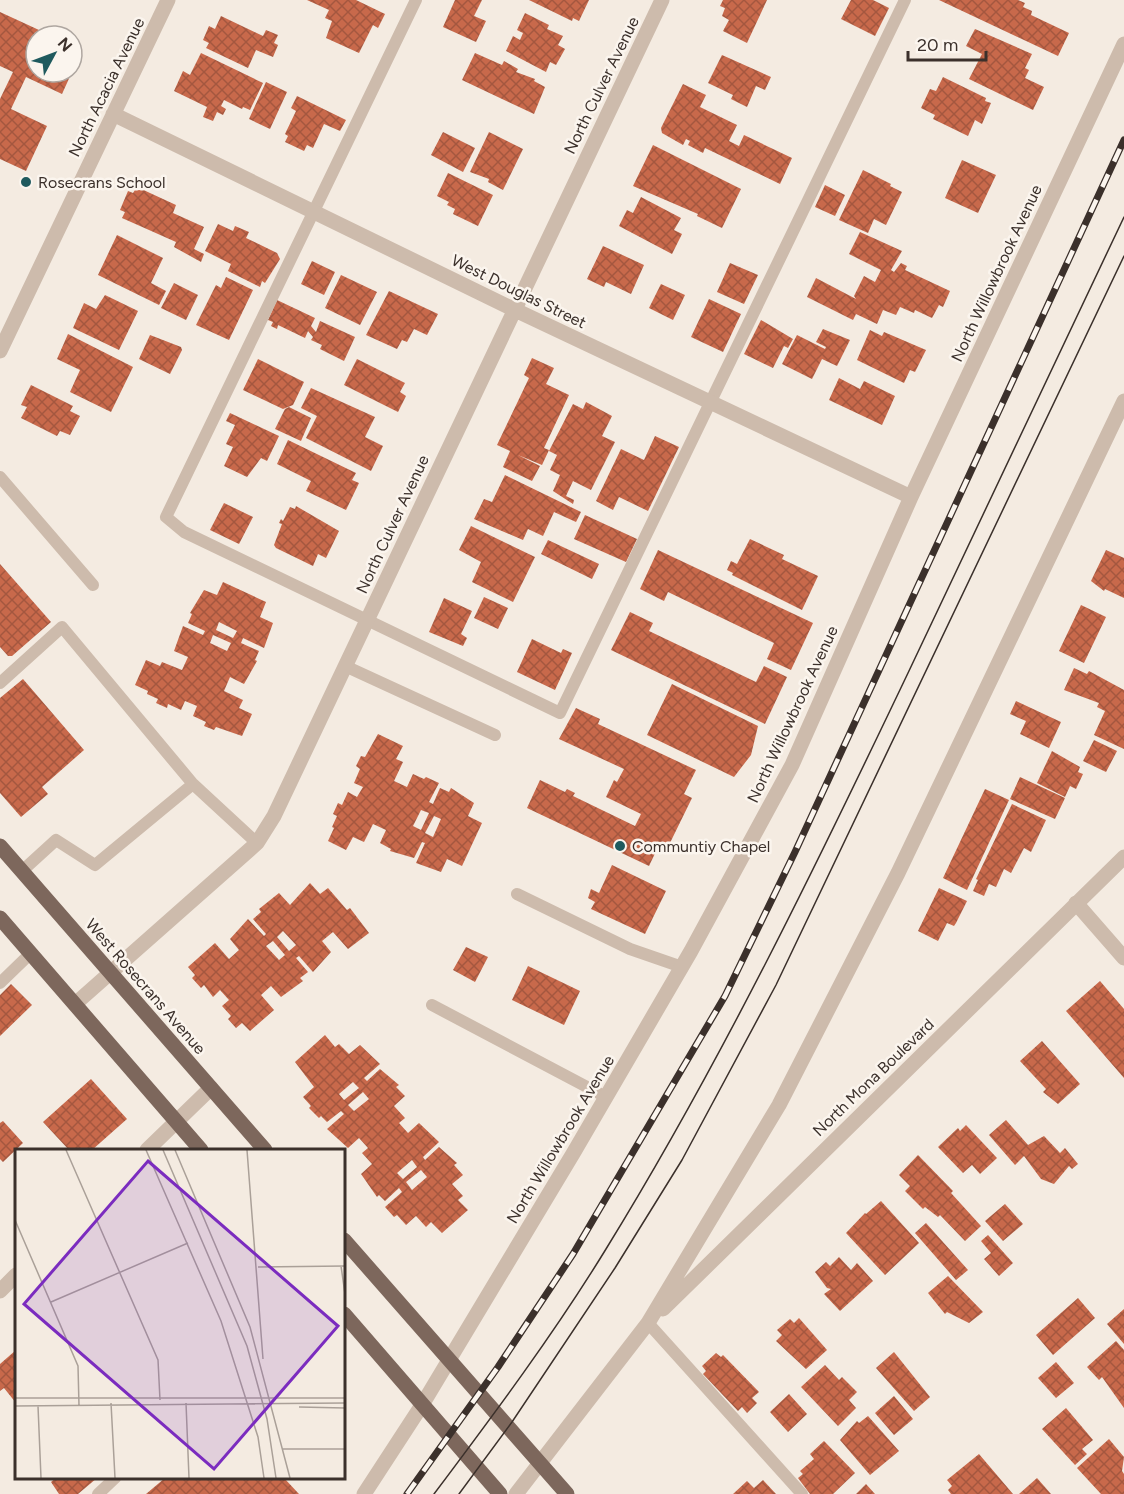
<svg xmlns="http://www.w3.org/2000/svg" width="1124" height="1494" font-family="Figtree,sans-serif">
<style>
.building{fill:url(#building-cross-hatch);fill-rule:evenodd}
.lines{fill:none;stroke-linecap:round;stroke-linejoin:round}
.lane{stroke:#cdbbac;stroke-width:12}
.street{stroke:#cdbbac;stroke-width:15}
.primary{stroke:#7d675c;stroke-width:15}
.tram{stroke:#3b302b;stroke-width:1.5}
.rail-casing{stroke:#3b302b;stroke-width:7}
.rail{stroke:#fbf5ee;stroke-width:4.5;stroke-dasharray:14;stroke-linecap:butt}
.poi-dot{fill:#1f5a5e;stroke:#fbf5ee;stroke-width:2}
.labels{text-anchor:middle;stroke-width:5;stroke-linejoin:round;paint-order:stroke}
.street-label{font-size:16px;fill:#3b302b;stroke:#fbf5ee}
.poi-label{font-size:16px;fill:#3b302b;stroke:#fbf5ee;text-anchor:start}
.inset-road{fill:none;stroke:#aaa098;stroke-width:1.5}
.view{fill:#7b2cbf;fill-opacity:0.15;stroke:#7b2cbf;stroke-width:3}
.inset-edge{fill:none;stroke:#3b302b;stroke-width:3}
</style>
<defs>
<pattern id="building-cross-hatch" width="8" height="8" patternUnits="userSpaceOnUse" patternTransform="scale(1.5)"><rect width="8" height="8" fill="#c8694b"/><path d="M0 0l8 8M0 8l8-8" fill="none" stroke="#a4573f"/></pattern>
</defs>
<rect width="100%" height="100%" fill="#f4ebe1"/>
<path class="building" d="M307,0H356L385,14L378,28L373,25L359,53L326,38L332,21L325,18L329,10Z
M455,0H482L474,16L486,21L476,42L443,27Z
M529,0H589L579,21L573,18L572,21Z
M723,0H767L747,43L723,31L729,20L722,16L725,8L720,6Z
M851,0H873L889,8L875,36L841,19Z
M939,0H1018L1025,3L1023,7L1032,11L1031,15L1069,33L1058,56Z
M0,12L52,36H36V72H72L62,94L26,77L11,109L47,126L26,171L0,159V99L13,72L0,66Z
M525,13L549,25L547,29L563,36L558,45L565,49L556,65L550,62L546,72L506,51L513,36L520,40L523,33L517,30Z
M221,16L263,36L266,30L278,35L274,43L278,45L273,57L256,50L248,68L206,48L209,43L203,40L209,26L215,29Z
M975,29L1032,54L1025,68L1029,70L1025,78L1044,87L1033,110L969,79L982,54L966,46Z
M72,45L82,50L72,72Z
M201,53L263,83L250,110L243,107L242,109L224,100L221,106L226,109L223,115L217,112L213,121L203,117L207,107L174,91L183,71L190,75Z
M475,53L502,65L504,61L518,69L516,72L535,79L534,81L545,87L534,114L462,80Z
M722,55L771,77L765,90L756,86L747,107L731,99L733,95L708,83Z
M943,77L986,98L985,101L991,103L982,124L975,120L968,136L933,119L935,115L921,108L930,89L936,91Z
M266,82L287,92L270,129L249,119Z
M683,84L706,95L700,107L737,125L729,141L739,146L744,135L792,158L780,184L705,148L703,153L688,145L690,141L686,139L683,145L662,133L661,128Z
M297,96L346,120L340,131L324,124L313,148L307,145L304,151L285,142L288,136L285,134L296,111L291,108Z
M443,132L475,148L463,172L431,155Z
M489,132L523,149L503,190L488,182L489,179L470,172Z
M653,145L741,189L722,228L697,216L698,214L633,186Z
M962,160L996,175L978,213L945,198Z
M863,170L891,184L890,186L902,192L886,225L874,219L868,233L839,220Z
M448,173L493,195L478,226L453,214L455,209L447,205L449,202L437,196Z
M825,185L845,195L835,216L815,207Z
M137,187L176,205L173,213L204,227L194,249L204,254L201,262L174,247L176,242L122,218L125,212L120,210L128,191L133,193Z
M641,197L681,218L674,230L682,234L672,254L619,226L627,210L633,213Z
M218,224L233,231L235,226L249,232L246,238L277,253L280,259L265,283L262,281L260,287L228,271L231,264L205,251Z
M860,232L902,251L891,270L894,272L901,263L907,266L905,270L950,291L943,307L939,305L932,318L915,310L914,313L900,307L896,315L883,310L877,324L856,314L853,320L807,297L816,278L856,299L854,296L864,276L875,282L881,270L849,254Z
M117,235L163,258L151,283L166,291L159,305L98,275Z
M603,246L644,265L631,294L606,282L604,287L587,279Z
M312,261L335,272L324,295L301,284Z
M730,263L758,275L744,304L717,292Z
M341,275L377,292L360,325L325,308Z
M226,277L253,290L229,340L196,325L216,285L221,288Z
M174,283L198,295L186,320L161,308Z
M661,284L685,295L673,320L649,308Z
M389,291L438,314L427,335L414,329L407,342L402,340L397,349L366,335Z
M105,295L138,311L119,350L73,328L84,303L96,309Z
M709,299L741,314L723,352L691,337Z
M277,300L315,318L311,326L316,332L320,321L355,337L344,361L320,349L322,345L311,340L313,337L308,331L305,338L278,325L277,329L271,326L273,322L268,320Z
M761,320L793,339L788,348L784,346L773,368L744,354Z
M823,329L850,340L837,366L822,359L812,379L782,364L797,335L825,349L826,347L816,342Z
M870,330L882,336L884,332L926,350L915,372L910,370L904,383L857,360Z
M68,334L133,367L111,412L70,392L80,370L57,359Z
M150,335L181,347L182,350L170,374L139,359Z
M532,358L554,368L546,384L569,395L544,448L549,450L542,465L518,455L540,466L532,481L503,467L510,451L497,445L529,378L524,375Z
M258,359L304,382L293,405L283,409L243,390Z
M357,359L405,383L400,392L406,396L398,412L344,385Z
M839,378L860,389L864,381L895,396L882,425L829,400Z
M31,385L73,406L70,411L80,416L70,435L60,431L57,436L21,418L27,407L21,405Z
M311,388L375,417L365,437L383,446L371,471L306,438L317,416L301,408Z
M586,402L612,416L602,436L615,442L591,490L573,481L566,496L574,500L573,504L553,491L560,475L550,470L557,455L549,451L573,404L583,409Z
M289,407L311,418L301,441L275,429L285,409Z
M230,413L279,436L267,461L261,458L247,477L224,466L233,447L226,444L235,425L226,421Z
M655,436L679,447L648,511L619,497L613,510L596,501L621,449L644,460Z
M288,440L356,473L352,480L359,483L346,510L306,491L311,481L277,464Z
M505,475L581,512L576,522L554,512L543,536L528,529L523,540L474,519L484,499L492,502Z
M224,503L253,517L239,544L210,530Z
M296,506L339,531L326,558L318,554L313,566L276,548L274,545L282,524L279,523L281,519L283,521L290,507L295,509Z
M585,515L637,539L626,562L574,539Z
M471,526L535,557L513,602L472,582L481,562L459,550Z
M750,539L784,555L782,559L818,576L802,610L732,575L733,573L727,570L731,561L737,564Z
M548,540L599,564L592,579L541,554Z
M658,550L813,623L791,670L767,659L774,643L668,592L664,601L640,589Z
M1106,550L1124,558V598L1105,589L1104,591L1091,581Z
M0,564L51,622L12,656H8L0,647Z
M223,582L266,602L260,617L273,623L264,648L243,638L241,643L259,651L255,660L257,661L244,684L230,677L224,691L243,700L239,708L252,714L242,736L216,727L214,730L204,726L206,722L193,716L197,706L185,701L181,710L168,704L167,708L156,703L158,699L147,694L148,691L135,685L146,660L160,666L162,662L182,670L188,657L174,651L183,626L203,635L205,631L188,623L192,614L190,613L204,590L217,595ZM219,622L237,631L233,638L216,630ZM213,635L231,643L227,651L210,643Z
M484,597L508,608L498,629L474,618Z
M444,598L472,611L461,634L467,638L463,646L429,632Z
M1081,605L1106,617L1084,663L1059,651Z
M630,612L653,623L649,631L756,682L764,666L787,677L765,724L611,650Z
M532,639L561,653L563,649L572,653L555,690L517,672Z
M1074,668L1087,674L1089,671L1124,690V749L1094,735L1105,711L1097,707L1099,703L1064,690Z
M23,679L84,750L42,787L48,794L21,817L0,793V698Z
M672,684L758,726L751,755L734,777L647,735Z
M1016,701L1061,722L1049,748L1020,734L1026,721L1010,714Z
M576,708L600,719L598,724L696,770L684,794L692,798L668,847L660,843L649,866L527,808L540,780L565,792L567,789L575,793L573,796L635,826L641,814L606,797L614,780L617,782L624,769L559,739Z
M378,734L403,746L396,759L403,762L394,781L407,787L413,774L424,779L426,777L439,783L429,802L433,804L440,788L449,792L451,788L474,803L468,816L482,823L462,866L447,859L441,872L416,863L425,843L422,842L414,858L390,851L391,849L380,843L386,830L373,824L364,842L353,837L346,850L328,841L334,828L332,827L337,816L333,814L338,803L342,805L348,792L357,797L363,787L354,783L360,769L356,766L361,756L365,757ZM421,810L429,813L421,830L413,826ZM434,816L441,819L433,837L425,833Z
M1094,740L1117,751L1106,772L1083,761Z
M1052,751L1080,767L1078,772L1083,774L1076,789L1070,786L1065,797L1037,783Z
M1020,777L1065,798L1055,819L1010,799Z
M985,789L1009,800L967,890L943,878Z
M1012,804L1046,820L1031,852L1024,848L1011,873L1004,869L996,887L989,884L984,896L973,891L978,880L976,879Z
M612,865L666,891L645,934L591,909L595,902L588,898L591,889L599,893Z
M310,883L320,894L328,888L347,910L350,908L369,933L348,949L333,932L322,941L331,952L313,972L299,956L296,958L308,972L300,978L303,981L281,997L271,986L261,995L274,1010L250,1031L242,1023L236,1028L228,1019L231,1016L222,1006L229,1000L220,990L213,997L204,985L201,988L192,978L195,975L188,967L215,943L229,959L239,950L230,939L248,919L264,936L266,934L253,919L261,912L259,909L279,893L290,905ZM283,931L296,945L289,951L277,937ZM273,941L285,955L279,960L266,946Z
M939,888L967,901L956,923L954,926L947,923L938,941L918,931Z
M466,947L488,957L475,982L453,970Z
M528,966L580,991L564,1025L512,1000Z
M1100,981L1124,1009V1078L1066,1011Z
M11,984L32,1005L0,1036V995Z
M325,1035L335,1047L339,1044L349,1054L360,1045L380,1064L364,1078L367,1081L380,1069L399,1085L396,1087L405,1096L394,1106L405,1118L399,1123L408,1133L419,1123L439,1142L423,1157L425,1160L439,1147L457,1163L454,1165L463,1175L452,1184L463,1196L458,1200L468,1210L442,1233L431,1222L426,1227L416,1216L406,1225L397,1215L394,1217L385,1207L402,1192L399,1188L385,1201L379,1195L377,1197L361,1174L372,1164L362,1153L368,1148L359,1138L348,1148L327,1129L344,1114L341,1111L327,1122L321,1116L319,1118L309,1108L311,1106L303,1097L314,1087L295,1062ZM353,1082L359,1088L344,1100L339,1094ZM363,1092L369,1099L354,1111L348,1105ZM412,1160L417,1167L403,1179L397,1173ZM421,1170L427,1177L412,1190L406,1182Z
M1042,1041L1080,1084L1058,1104L1043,1092L1046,1089L1020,1061Z
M91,1079L127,1119L92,1150H69L43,1122Z
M1006,1120L1028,1145L1044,1136L1060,1153L1065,1148L1078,1164L1072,1169L1069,1166L1054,1184L1041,1179L1024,1156L1015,1165L989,1135Z
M3,1121L23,1143L3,1162L0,1159V1123Z
M966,1125L997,1158L980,1174L972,1165L963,1173L938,1147L958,1128L960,1131Z
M918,1155L953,1191L951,1193L981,1226L965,1241L940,1215L938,1217L925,1207L923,1209L905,1191L910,1186L899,1175Z
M881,1201L919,1243L885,1275L846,1233L865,1213L866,1214Z
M1005,1204L1023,1224L1003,1241L985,1221Z
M926,1223L968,1270L956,1280L915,1233Z
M988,1235L1013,1263L999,1276L984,1259L991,1253L981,1241Z
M839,1257L851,1270L857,1263L873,1281L840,1311L824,1294L831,1289L827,1288L815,1272L826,1262L830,1266Z
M948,1276L983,1312L969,1323L947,1312L945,1314L928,1293Z
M1078,1298L1095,1318L1053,1355L1036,1335Z
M1124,1309V1344L1107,1324Z
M799,1318L827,1350L806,1369L776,1341L782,1335L777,1330L790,1319L794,1323Z
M1116,1341L1124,1350V1408L1102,1377L1099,1380L1087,1367Z
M16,1350V1403L4,1388L0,1391V1364Z
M894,1352L930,1397L914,1411L876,1368Z
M716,1353L721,1357L723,1355L759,1392L752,1398L757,1403L747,1413L742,1407L738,1411L703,1374L706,1371L702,1366Z
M1056,1362L1074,1383L1056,1398L1038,1378Z
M825,1365L839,1380L842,1377L857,1392L849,1400L856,1408L838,1426L801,1387Z
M789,1394L807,1414L788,1432L770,1412Z
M894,1396L913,1419L894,1435L875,1413Z
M1066,1408L1093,1440L1082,1449L1087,1454L1075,1465L1042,1429Z
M868,1416L899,1451L870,1475L840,1440L857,1421L859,1423Z
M1109,1439L1124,1457L1122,1471L1124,1474V1494H1101L1077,1468Z
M824,1441L855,1473L833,1494H810L798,1478L803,1474L800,1471L814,1459L810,1454Z
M979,1454L1013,1494H951L948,1490L952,1486L947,1480Z
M56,1478H97L78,1494H59L51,1482Z
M165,1478H284L299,1494H146Z
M1037,1478L1051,1494H1019Z
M763,1480L776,1494H733L747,1481L754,1488Z
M866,1484L875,1494H856Z"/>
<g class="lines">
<path class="lane" d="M416,0L166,517L184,532L560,713L905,0
M0,477L93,585
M345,666L495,735
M0,683L62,627L193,784
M22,871L56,840L95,865L193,784L257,843
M517,894L630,949L682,967
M0,983L31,953
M432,1005L606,1097
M648,1323L802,1494
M98,1494L115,1478"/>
<path class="street" d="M113,114L513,309L911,497
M0,351L168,0
M1076,903L1124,958
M75,1004L257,843L274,816L662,0
M147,1150L211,1088
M0,1291L16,1275
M663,1309L1124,857
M364,1494L422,1405L574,1152L691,951L792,765L911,497L1124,44
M516,1494L648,1323L779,1105L898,873L1124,401"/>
<path class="primary" d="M0,846L265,1150
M0,918L201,1150
M344,1240L567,1494
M344,1314L500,1494"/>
<path class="tram" d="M434,1494C494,1414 554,1334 606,1249C720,1064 815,868 908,673C980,521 1052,369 1124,217
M459,1494L512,1422L615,1268L682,1160L776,985L1124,256"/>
<g class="rail-casing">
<path id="rail" d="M407,1494L498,1367L573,1254L725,996L795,852L1124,140"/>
</g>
<use href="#rail" class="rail"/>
</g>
<g class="poi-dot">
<circle cx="26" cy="182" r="6"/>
<circle cx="620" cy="846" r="6"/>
</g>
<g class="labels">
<g class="street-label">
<text transform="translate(601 85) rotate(-64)" y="6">North Culver Avenue</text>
<text transform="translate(106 87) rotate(-64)" y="6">North Acacia Avenue</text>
<text transform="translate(996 273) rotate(-65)" y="6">North Willowbrook Avenue</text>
<text transform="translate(519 291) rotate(26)" y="6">West Douglas Street</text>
<text transform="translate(392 524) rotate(-65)" y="6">North Culver Avenue</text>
<text transform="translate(792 714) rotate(-65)" y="6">North Willowbrook Avenue</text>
<text transform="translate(146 986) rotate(49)" y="6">West Rosecrans Avenue</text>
<text transform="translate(873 1077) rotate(-44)" y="6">North Mona Boulevard</text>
<text transform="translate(560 1139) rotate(-59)" y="6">North Willowbrook Avenue</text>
</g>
<g class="poi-label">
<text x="38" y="188">Rosecrans School</text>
<text x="632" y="852">Communtiy Chapel</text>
</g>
</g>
<g transform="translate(15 1149)">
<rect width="330" height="330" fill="#f4ebe1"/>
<path class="inset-road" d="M51,1L143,211L145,251M131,1L206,172L243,288L249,329M148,1L232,197L252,270L261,329M160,1L235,178L275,329M232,1L248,210M0,71L63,217L64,257M326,117L330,145M243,118L330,117M36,153L173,94M0,249H330M96,254L100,329M171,254L174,329M0,257L330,254M23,257L26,329M284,258L330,259M267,300H330"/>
<path class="view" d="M133,12L323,177L199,320L9,155Z"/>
<rect width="330" height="330" class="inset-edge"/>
</g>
<g transform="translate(54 54) rotate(49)"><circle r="28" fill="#fbf5ee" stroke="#aea6a0" stroke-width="1.5"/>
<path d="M0-4.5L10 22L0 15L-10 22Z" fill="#1f5a5e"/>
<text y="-9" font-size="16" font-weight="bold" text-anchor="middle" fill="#3b302b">N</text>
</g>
<path d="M908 51v9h78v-9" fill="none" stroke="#3b302b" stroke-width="3"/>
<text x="917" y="51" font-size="18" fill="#3b302b" stroke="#fbf5ee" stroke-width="4.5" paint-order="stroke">20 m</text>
</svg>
